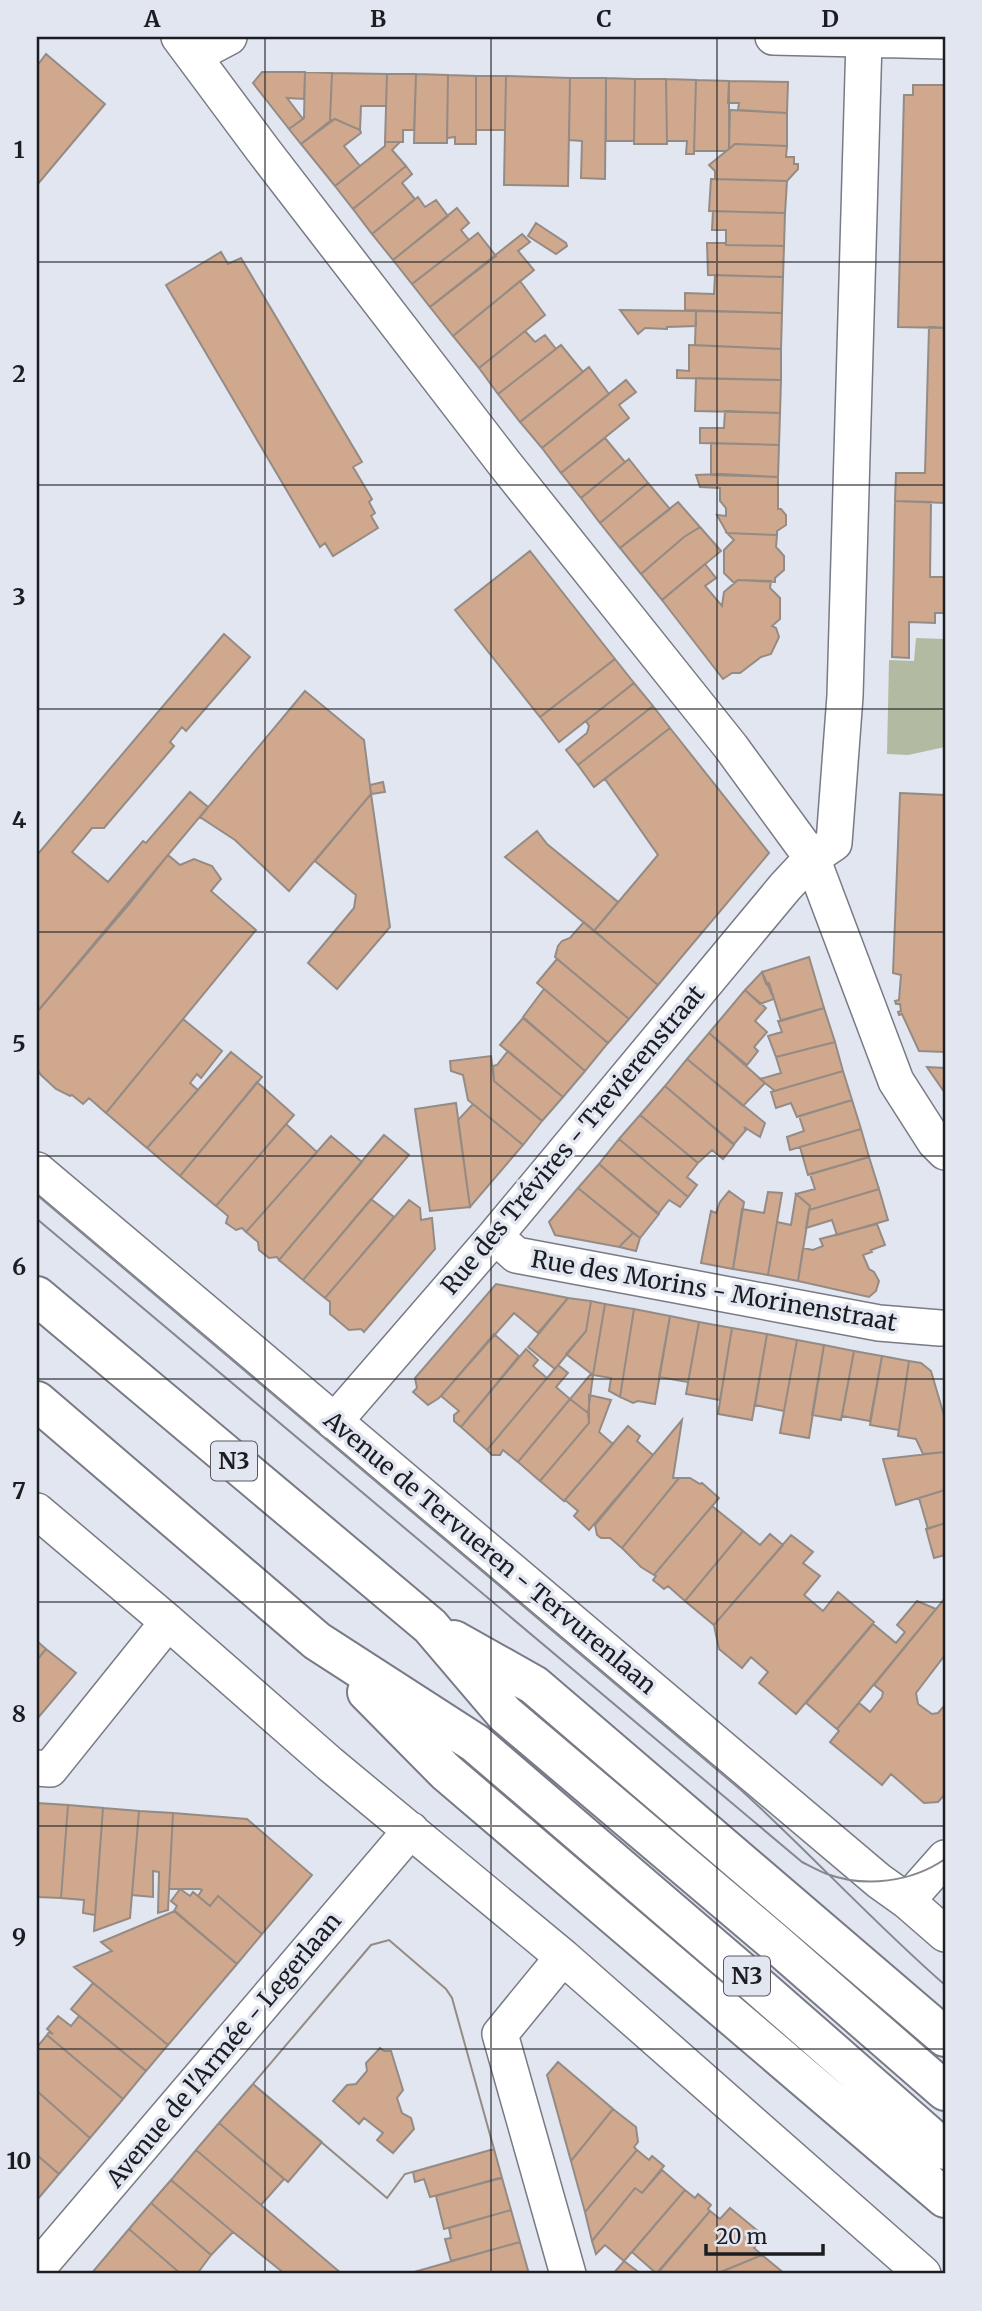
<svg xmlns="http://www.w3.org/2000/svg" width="982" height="2311" font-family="Merriweather,serif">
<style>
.green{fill:#b2bba2}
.building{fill:#d0a88e;stroke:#958b85;stroke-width:2;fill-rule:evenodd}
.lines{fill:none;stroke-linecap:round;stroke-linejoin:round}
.street-casing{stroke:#787b85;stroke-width:38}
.highway-casing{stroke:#787b85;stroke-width:42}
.street{stroke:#fff;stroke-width:35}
.highway{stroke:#fff;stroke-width:38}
.tram{stroke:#868890;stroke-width:2}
.grid{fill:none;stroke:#1c1d21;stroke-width:2;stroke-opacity:0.55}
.labels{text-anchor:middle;stroke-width:7;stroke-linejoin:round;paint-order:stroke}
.shield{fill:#e2e6f1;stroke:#57595f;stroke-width:2}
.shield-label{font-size:23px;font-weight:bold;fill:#1c1d21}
.street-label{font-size:24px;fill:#1c1d21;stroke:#e2e6f1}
.neatline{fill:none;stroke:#1c1d21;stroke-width:2.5}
.grid-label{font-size:23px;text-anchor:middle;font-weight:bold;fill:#1c1d21}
</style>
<rect width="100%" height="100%" fill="#e2e6f1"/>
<path class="green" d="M916,638L945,639V747L908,755L887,754L889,660L914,661Z"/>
<path class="building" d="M46,54L105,104L37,185V66Z
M262,72H305L304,99L287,98L303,119L289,129L253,83Z
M305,72L332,73L330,121L301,144L289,129L304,118Z
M332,73L387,74L386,106H361L360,130L335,119L330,121Z
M387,74H416L414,130H403V142H385Z
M416,74L448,75L447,143H414Z
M448,75L476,76V144H455V137L447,138Z
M476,76H506L505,130H476Z
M506,76L570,78L568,186L504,185Z
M570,78H606L605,179L581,178L582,141L569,140Z
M606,78L635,79L634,141H606Z
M635,79H666L667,144H634Z
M666,79L696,80L694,154H686L687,141H667Z
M696,80L729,81V149L726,151H694Z
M729,81L788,82L787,113L738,110L739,103H728Z
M913,85H945V328L898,327L904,95H913Z
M730,110L787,113V146L735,144L729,149Z
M335,119L360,130L361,133L344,146L360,166L335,186L301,144Z
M385,142H400L392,150L406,166L353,209L335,186L385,146Z
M735,144L787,146L786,157H794V164H798V169L787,181L715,179V171L709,165Z
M406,166L412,174L402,183L415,199L372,234L353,209Z
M711,179L787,181L785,213L709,211Z
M418,197L425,207L436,200L448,216L393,260L372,234Z
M457,208L469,223L461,230L469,240L412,284L393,260Z
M713,211L785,213L784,246L726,245V230H712Z
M536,223L566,243L567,246L556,254L528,236Z
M478,233L496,256L430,307L412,284Z
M522,234L530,242L518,251L534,270L453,336L430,307Z
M707,243H725L726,245L784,246L783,277L708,275Z
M221,252L228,264L241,258L362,462L353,467L372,499L369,502L375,513L371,516L378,528L333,556L325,543L320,547L166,285Z
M715,275L783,277L782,313L685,310V293L714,294Z
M520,281L545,315L479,368L453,336Z
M620,310L696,311V326L667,327V329L645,328L638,334Z
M696,311L782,313L781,349L695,345Z
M929,327L945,328V503L895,501L896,473H925Z
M525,331L535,342L545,335L556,349L498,394L479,368Z
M561,345L583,372L520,422L498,394Z
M689,345L781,349V380L677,378V370L689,371Z
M589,367L609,394L542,448L520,422Z
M696,378L781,380L780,413L695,411Z
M626,380L636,392L619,405L629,418L561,473L542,448Z
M725,411L780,413L779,445L700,443V428H724Z
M605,438L625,462L581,498L561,473Z
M711,443L779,445L778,477L711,475Z
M629,459L648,483L600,523L581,498Z
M722,474L778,477V509H781L786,515V525L777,531V535L727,533L717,515L726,516V508L720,501V488L700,487L696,475Z
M648,483L670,509L620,548L600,523Z
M895,501L931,502L930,577H945V613H935V623L909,622V658L892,657Z
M678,502L700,527L684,537L641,574L620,548Z
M700,527L721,551L662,600L641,574L684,537Z
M727,533L777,535L776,547L784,556V570L775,578V582L738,580L734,583L724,573V550L734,540Z
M530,551L615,659L540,717L455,610Z
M705,564L716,578L705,586L722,606L724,592L738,580L771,581L770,588L780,598V619L772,626L776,628L779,637L771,654L761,657L740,673H732L723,679L662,600Z
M224,634L250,657L186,731L182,727L170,742L174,746L104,828H92L72,852L108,882L143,841L146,843L190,792L208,807L37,1012V855Z
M615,659L634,683L559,742L540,717Z
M634,683L653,706L578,765L566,750L587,733L589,726L586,721Z
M305,691L364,740L371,794L289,891L235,840L200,817Z
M653,706L670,728L594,787L578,765Z
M670,728L769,853L658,985L594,931L658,855L605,779Z
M383,782L385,792L371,794L370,785Z
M900,793L945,795V1052L919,1051L902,1014L899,1015L898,1012L901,1011L900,1004H896L895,1001L899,1000L901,975L893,973Z
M371,794L390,927L337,989L308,963L354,908L356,895L315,861Z
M537,831L547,844L618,902L594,931L505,857Z
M168,855L180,865L194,859L212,866L221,879L211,891L256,930L106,1113L89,1098L83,1104L72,1095L70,1096L56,1089L41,1075L37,1069V1012L130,903Z
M584,922L658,985L629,1019L555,957L558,946L562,941L570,938Z
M809,957L824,1008L781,1021L769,983L766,984L762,972Z
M557,959L629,1019L608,1043L537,983Z
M762,972L774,999L760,1004L745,990Z
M544,989L608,1043L585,1071L523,1017Z
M745,990L766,1008L755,1021L767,1032L754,1047L758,1051L747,1065L709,1033Z
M824,1008L835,1042L776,1057L768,1036L782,1032L778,1021Z
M523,1018L585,1071L563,1097L500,1045Z
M183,1019L222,1051L201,1078L197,1074L190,1083L198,1090L147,1148L106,1113Z
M709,1033L765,1083L743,1106L687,1059Z
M835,1042L843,1071L775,1091L760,1079L781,1073L776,1057Z
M508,1051L563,1097L542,1121L494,1081L493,1066L497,1065Z
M231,1052L262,1077L180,1176L147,1148Z
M491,1056L494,1081L542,1121L523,1145L468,1100L463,1075L451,1071L450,1061Z
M687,1059L765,1123L760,1137L744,1127L746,1130L734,1144L665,1086Z
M927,1067L945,1068V1093Z
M843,1071L852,1100L797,1117L791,1103L776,1108L771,1092Z
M257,1082L294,1115L216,1206L180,1176Z
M665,1086L734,1145L723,1159L712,1150L698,1163L640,1115Z
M852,1100L861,1129L790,1150L787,1137L804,1131L799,1116Z
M456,1103L470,1207L430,1211L415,1109Z
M473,1104L523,1145L470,1207L458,1120Z
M640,1115L698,1163L687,1177L697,1185L688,1197L619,1139Z
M286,1124L317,1152L246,1232L242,1228L236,1230L226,1223L228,1216L216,1206Z
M861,1129L869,1157L808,1175L800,1147Z
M384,1135L409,1155L303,1280L279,1260Z
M331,1136L362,1162L279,1260L277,1257L269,1258L259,1250L258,1242L246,1232Z
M619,1139L688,1197L680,1207L669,1200L658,1214L599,1164Z
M869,1157L879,1189L809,1210L810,1206L796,1194L815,1189L810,1174Z
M599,1164L659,1214L640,1238L578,1188Z
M578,1188L633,1233L619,1247L555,1235L549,1222Z
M879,1189L888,1220L837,1235L832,1220L806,1228L809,1210Z
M729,1191L744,1202L733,1269L701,1263L711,1211L716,1213L720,1202Z
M768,1192L782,1193L768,1275L733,1269L742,1209L764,1213Z
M796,1194L810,1206L798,1281L768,1275L777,1222L791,1225Z
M371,1199L394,1217L325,1298L303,1280Z
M409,1200L420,1208L421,1220L432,1218L435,1249L364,1332L361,1329L349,1330L330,1314V1302L325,1298Z
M877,1224L885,1245L871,1250L872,1252L863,1255L869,1269L874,1272L879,1281L876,1291L869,1297L798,1281L803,1248L813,1250L823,1246L820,1239Z
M633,1233L640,1238L636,1251L619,1247Z
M496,1284L568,1298L538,1333L514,1313L439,1398L428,1405L413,1392L417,1388L415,1378Z
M568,1298L591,1301L586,1331L555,1369L528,1347Z
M591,1301L605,1304L593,1375L566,1354L586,1331Z
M605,1304L634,1309L620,1397L609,1391L611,1378L593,1375Z
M634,1309L670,1316L655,1404L638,1401L633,1403L620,1397Z
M670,1316L699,1322L688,1382L659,1377Z
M699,1322L732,1328L720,1400L686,1394Z
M732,1328L767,1334L752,1420L718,1414Z
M494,1334L519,1356L461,1427L454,1421V1415L459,1411L441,1396Z
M767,1334L797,1340L784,1411L755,1405Z
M797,1340L824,1345L809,1438L780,1433Z
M824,1345L854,1351L841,1420L812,1415Z
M526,1349L538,1360L533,1366L547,1378L487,1450L461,1427Z
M854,1351L882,1356L870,1421L842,1416Z
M882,1356L909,1361L899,1430L870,1425Z
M909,1361L921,1363L931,1371L945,1419V1452L923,1454L916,1439L898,1436Z
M558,1365L568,1373L556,1387L570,1399L518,1462L503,1450L500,1455H492L487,1450Z
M590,1375H593L588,1413L570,1399Z
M589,1395L611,1400L599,1432L613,1444L564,1501L540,1481L589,1423Z
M570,1399L588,1413L589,1423L540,1481L518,1462Z
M682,1420L673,1478H679L622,1548L610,1538H601L597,1535L595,1525Z
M628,1426L640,1436L637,1441L653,1455L589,1530L574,1516L578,1511L565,1500Z
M945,1452V1490L896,1505L883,1459Z
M679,1478H690L700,1484L702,1483L719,1498L654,1575L641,1567L622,1548Z
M945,1490V1523L928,1529L919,1498Z
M712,1506L743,1531L685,1601L668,1586L664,1589L653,1580L656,1576L654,1575Z
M945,1523V1555L934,1558L926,1529Z
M743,1531L760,1545L770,1534L783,1545L714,1625L685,1601Z
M791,1535L813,1552L803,1563L820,1576L804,1595L823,1611L838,1592L874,1622L796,1714L759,1683L768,1672L751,1657L742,1668L719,1649L714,1625Z
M945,1598V1655L916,1693L918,1704L932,1714L938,1713L945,1705V1794L938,1802L924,1803L891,1774L882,1785L830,1742L839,1731L837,1729L859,1703L870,1712L882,1697L883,1692L874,1685Z
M917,1601L936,1609L837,1729L806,1703L873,1624L896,1643L905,1632L897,1625Z
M37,1641L46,1649L37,1660Z
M46,1649L76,1673L37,1719V1660Z
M37,1803L68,1805L61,1898L37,1897Z
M68,1805L103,1808L95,1915L83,1913L84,1900L61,1898Z
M103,1808L139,1811L130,1918L94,1931Z
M139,1811L173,1813L168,1910L158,1913L159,1872L153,1871V1897L132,1895Z
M173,1813L247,1819L312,1875L262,1934L218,1896L210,1906L198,1896L202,1890L200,1889H169Z
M180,1889L190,1896L193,1892L210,1906L218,1896L262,1934L237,1964L174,1911L177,1906L171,1901Z
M175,1911L237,1964L168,2045L74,1967L112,1951L101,1942Z
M389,1940L446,1989L452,1998L494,2149L405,2174L387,2198L253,2084L371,1945ZM380,2048L384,2051H391L403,2090L397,2098L402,2113L411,2118L414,2129L393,2153L377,2140L383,2133L364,2118L359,2124L333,2101L347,2085L356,2084L367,2071L366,2063Z
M389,1940L446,1989L452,1998L494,2149L405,2174L387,2198L253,2084L371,1945Z
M93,1983L168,2045L146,2071L71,2009Z
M58,2016L71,2026L79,2016L146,2071L123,2099L47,2035L49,2032L53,2034L47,2029Z
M47,2035L123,2099L90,2138L37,2091V2047Z
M558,2062L613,2109L571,2161L547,2075Z
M253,2084L322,2142L288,2182L219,2123Z
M37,2091L90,2138L59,2174L37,2155Z
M613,2109L636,2127L638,2142L634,2147L637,2150L585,2212L571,2161Z
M219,2123L284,2179L261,2205L196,2150Z
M494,2149L502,2178L430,2197L424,2179L415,2182L413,2172Z
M196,2150L261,2205L342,2274H285L233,2232L171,2180Z
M637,2150L649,2160L652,2156L664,2166L642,2193L635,2188L592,2241L585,2212Z
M37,2155L59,2174L37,2200Z
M662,2170L685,2190L624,2261L605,2245L596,2254L592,2241L635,2188L642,2193Z
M499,2178H502L511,2210L444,2229L436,2196Z
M171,2180L233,2232L211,2255L151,2203Z
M685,2190L695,2198L698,2194L711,2205L708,2209L710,2211L657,2274L632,2252Z
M151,2203L211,2255L197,2274H181L129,2229Z
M730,2208L764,2236L754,2248L762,2255L716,2274H656L710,2211L720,2219Z
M511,2210L520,2242L451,2261L445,2239L451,2238L449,2228Z
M129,2229L181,2274H91Z
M520,2242L529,2274H414V2272Z
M762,2255L785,2274H716Z
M624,2261L641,2274H613Z"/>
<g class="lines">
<g class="street-casing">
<path id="street" d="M179,37L263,150L504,463L731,747L812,858L896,1081L935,1142L945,1152
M773,37L945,41
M193,56L229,37
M37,1170L879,1881L907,1901L945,1934
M495,1236L516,1255L879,1323L940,1328
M334,1422L495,1236L785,887L812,858L834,843L845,696L864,40
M37,1511L168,1622L330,1764L563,1957L923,2274
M37,1768L50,1769L168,1622
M907,1901L945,1858
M563,1957L500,2034L568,2274
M37,2269L411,1830"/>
</g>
<g class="highway-casing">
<path id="highway" d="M37,1296L430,1626L505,1714L773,1941L945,2091
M37,1401L317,1641L475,1743L743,1973L945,2150
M454,1640L534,1685L945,2037
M367,1692L446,1772L945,2198"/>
</g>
<use href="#street" class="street"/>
<use href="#highway" class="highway"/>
<path class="tram" d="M37,1195L741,1790C810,1853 874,1923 945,1985
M37,1219L802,1862C810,1866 819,1871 827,1874C865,1888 912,1882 945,1859"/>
</g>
<path class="grid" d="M265,37V2274M491,37V2274M717,37V2274M37,262H945M37,485H945M37,709H945M37,932H945M37,1156H945M37,1379H945M37,1602H945M37,1826H945M37,2049H945"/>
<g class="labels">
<g class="shield">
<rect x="211" y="1441.5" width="46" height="39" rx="5"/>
<rect x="724" y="1956.5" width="46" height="39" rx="5"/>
</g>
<g class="shield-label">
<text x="234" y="1469">N3</text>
<text x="747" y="1984">N3</text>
</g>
<g class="street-label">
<text transform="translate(573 1140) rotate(-50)" y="8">Rue des Trévires - Trevierenstraat</text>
<text transform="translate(714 1291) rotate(10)" y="8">Rue des Morins - Morinenstraat</text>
<text transform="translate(490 1553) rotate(40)" y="8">Avenue de Tervueren - Tervurenlaan</text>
<text transform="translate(224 2050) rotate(-50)" y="8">Avenue de l'Armée - Legerlaan</text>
</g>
</g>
<rect width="982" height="2311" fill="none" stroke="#e2e6f1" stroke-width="77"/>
<path d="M706 2244v10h117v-10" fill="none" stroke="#1c1d21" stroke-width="3.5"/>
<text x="716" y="2244" font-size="21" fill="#1c1d21" stroke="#e2e6f1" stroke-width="5" paint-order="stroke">20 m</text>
<rect x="38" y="38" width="906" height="2234" class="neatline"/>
<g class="grid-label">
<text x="152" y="27">A</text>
<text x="378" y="27">B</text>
<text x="604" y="27">C</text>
<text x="830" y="27">D</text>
<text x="19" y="158">1</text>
<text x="19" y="382">2</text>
<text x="19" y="605">3</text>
<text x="19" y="828">4</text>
<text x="19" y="1052">5</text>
<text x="19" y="1275">6</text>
<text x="19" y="1499">7</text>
<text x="19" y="1722">8</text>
<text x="19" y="1945">9</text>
<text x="19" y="2169">10</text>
</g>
</svg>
